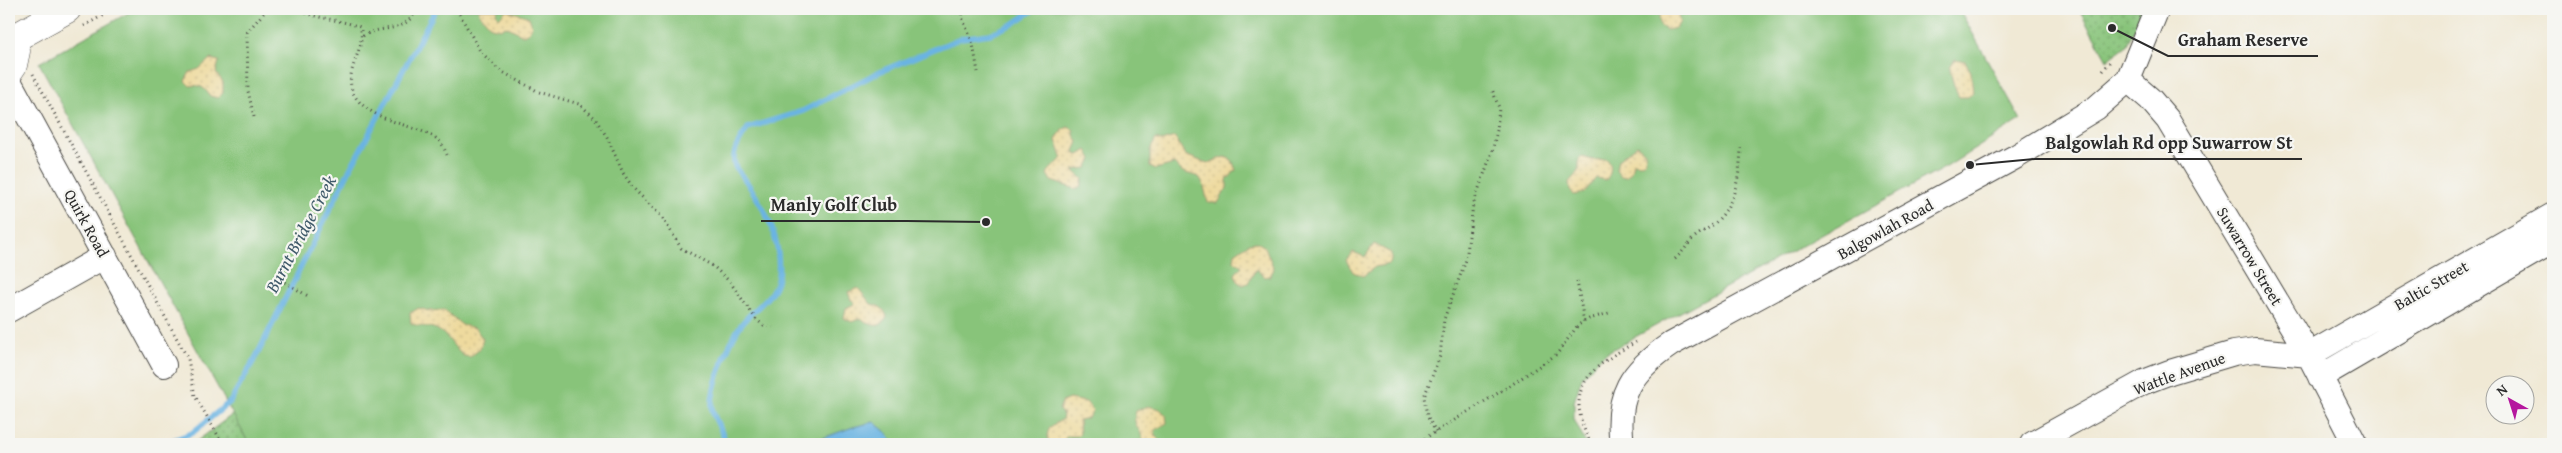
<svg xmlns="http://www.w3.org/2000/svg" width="2562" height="453" font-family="'Gentium Book Plus',serif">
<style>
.green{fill:#88c47a;stroke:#5a7852}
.sand{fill:url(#sand-dots);stroke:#8c8264}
.park{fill:url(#park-dots);stroke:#5a7852}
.water{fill:#6ab4e2;stroke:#4a7086}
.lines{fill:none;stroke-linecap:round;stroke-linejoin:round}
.stream{stroke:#6ab4e2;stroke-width:5.5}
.minor-casing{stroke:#494844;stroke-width:26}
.major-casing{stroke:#494844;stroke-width:29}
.path{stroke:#494844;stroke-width:3;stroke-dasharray:1 4;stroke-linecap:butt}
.minor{stroke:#fff;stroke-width:24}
.major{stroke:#fff;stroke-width:28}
.labels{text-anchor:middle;stroke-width:4.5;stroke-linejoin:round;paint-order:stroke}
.street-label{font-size:16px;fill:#2b2b2b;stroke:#f6f6f2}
.water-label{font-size:18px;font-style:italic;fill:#415b6b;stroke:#f6f6f2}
.leader{fill:none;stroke:#2b2b2b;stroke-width:2}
.callout-dot{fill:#2b2b2b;stroke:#f6f6f2;stroke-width:2}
.callout-label{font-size:18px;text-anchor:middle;font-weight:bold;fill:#2b2b2b;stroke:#f6f6f2;stroke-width:4.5;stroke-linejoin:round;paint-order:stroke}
</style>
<defs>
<pattern id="sand-dots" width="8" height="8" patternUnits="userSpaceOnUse" patternTransform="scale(1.25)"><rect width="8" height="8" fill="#eeda9e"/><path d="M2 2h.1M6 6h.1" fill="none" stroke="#cb8" stroke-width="1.8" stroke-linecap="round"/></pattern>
<pattern id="park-dots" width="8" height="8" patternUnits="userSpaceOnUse" patternTransform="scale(1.25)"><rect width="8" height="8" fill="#88c47a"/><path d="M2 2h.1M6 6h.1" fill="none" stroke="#6f9f64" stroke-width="1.8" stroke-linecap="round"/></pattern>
</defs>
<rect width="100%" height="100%" fill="#f6f6f2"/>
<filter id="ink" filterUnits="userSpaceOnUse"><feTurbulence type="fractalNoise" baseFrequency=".02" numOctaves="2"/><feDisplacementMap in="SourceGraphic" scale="10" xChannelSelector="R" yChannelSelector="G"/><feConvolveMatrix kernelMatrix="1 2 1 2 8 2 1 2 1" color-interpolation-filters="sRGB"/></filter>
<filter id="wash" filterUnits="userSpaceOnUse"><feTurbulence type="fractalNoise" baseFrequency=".0096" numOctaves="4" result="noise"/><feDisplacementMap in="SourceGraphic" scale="20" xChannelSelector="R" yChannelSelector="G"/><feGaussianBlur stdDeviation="1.12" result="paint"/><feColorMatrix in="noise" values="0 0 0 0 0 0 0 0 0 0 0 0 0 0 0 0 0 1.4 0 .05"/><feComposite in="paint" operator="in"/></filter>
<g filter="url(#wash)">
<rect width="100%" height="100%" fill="#f0e9d5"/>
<path class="green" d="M135,9H1959L2021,120L1948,166L1604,354L1582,377L1574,402V419L1586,444H249L39,63Z"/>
<path class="sand" d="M479,9H497L496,13L499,18L505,11L507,10L529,17L532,26L529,32L523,35L506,26L500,29L491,27L479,13Z
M1662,9H1682L1678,14L1680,22L1676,28L1667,30L1660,26L1659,18Z
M210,59L219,61L216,73L223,82V93L218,98L210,96C205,88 200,84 190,86L185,81L190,72L199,69Z
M1955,59L1965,61L1971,72L1973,93L1968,97H1959C1956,93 1950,73 1950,68Z
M1068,127L1074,130V135L1078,142L1074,151L1075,154L1079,155L1087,150L1092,159L1087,168L1073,170L1083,179L1081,186L1076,189L1051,181L1047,174C1051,166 1058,165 1062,157L1056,140L1062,130Z
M1175,137L1185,155L1198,160L1208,163L1225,157L1232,160L1236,170L1227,180V188L1218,203H1208L1203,183L1199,177L1183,172L1174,164L1156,169L1150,166V150L1156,139L1161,141Z
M1637,145L1645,152L1646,160L1641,164L1633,163L1631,172L1626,177L1620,176L1616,169L1618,160Z
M1582,157L1593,160L1607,159C1612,165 1612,173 1606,180L1596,178L1584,193L1574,195L1570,191L1569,182L1579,171V159Z
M1257,242L1265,247L1274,269L1270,276L1265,277L1256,269L1248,283L1243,285L1238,282L1235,274L1242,266L1234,261L1235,253L1249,243Z
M1374,244L1391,253V261L1389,264L1375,267L1363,276L1353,272L1346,260L1353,252L1365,257Z
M858,288L871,304C880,306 884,308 887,317C881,330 870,326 861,318L852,322L844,318L846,308L854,304V301L851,300L848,292Z
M419,308L429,311L444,310L462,325L475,328L483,339L480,349L470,357L464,356C454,349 450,337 438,330C429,325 420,328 411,323L410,313Z
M1069,399L1086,402L1093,410L1088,418L1079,420L1080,434L1076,436H1067L1061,444H1052L1048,440C1045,429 1053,424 1062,420L1063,415L1059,410L1062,402Z
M1148,406L1160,409L1166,415L1167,423L1155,430L1156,437L1163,444H1138L1143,441C1141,428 1131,425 1136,411Z"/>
<path class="park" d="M2079,9H2144L2126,46L2107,60Z
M233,414L249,444H193Z"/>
<path class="water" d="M874,422L887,433L894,444H806L853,427Z"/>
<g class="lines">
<path class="stream" d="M163,444L192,433L230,402L257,355L350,169L436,9
M726,444C723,432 717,424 713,413C707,394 731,336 744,321C756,307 775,296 778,276C782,241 767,212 748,184C745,178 737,172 735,166C730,152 741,139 748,128L803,111L879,72L961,38L990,34L1013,24L1035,9"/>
</g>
</g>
<g filter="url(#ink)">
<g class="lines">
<g class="minor-casing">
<path id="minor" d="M2128,80L2150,99L2168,120L2309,355L2355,444
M9,81L164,365
M9,310L105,256
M2320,377L2553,241
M1622,444C1615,395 1631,371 1671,344L2017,156L2096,108L2128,80L2157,9
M2032,444L2144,382L2170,372L2234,353L2255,350L2309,355L2553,215"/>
</g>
<g class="major-casing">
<path id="major" d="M9,37L16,51L13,65L9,71
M11,40L67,9"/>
</g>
<path class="path" d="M296,9C316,19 339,19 360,27C368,50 338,75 357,99C377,125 428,126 441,143C444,147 446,153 448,157
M451,9L459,13L480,51L499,70L539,92L579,104L594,117L607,137L623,173L634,189L662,217L681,248L713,266L730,282L756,319L764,326L773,327
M963,9L962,17L973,44L978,72
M84,26L114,9
M363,36C384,23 403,36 417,9
M2103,71L2111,60
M33,74L188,359L195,396L223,444
M254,117L248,91L247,32L267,9
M1675,259C1682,253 1685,248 1690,242C1697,233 1710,229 1718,220C1736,201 1740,173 1741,148
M276,277L308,296
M1577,281L1584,322
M1436,432L1427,416L1424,397L1440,356L1444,319L1466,260L1473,205L1492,152L1497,130L1499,108L1492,89
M1416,444L1511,385L1557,354L1578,325L1589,319L1609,313
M1591,444C1562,388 1589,368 1636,342"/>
<use href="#minor" class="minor"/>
<use href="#major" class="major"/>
</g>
</g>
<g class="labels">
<g class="street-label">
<text transform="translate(87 223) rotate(61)" y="6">Quirk Road</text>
<text transform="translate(1885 229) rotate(-29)" y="6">Balgowlah Road</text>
<text transform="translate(2250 256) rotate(59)" y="6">Suwarrow Street</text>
<text transform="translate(2431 285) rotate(-30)" y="6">Baltic Street</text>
<text transform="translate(2179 373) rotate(-20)" y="6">Wattle Avenue</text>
</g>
<g class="water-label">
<text transform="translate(301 234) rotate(-62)" y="6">Burnt Bridge Creek</text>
</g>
</g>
<path class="leader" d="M2112 28L2168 56H2318M1970 165L2035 159H2302M986 222L907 221H761"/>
<g class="callout-dot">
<circle cx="2112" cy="28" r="5"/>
<circle cx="1970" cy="165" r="5"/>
<circle cx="986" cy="222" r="5"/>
</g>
<g class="callout-label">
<text x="2243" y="46">Graham Reserve</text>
<text x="2169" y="149">Balgowlah Rd opp Suwarrow St</text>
<text x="834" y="211">Manly Golf Club</text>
</g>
<rect width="2562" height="453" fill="none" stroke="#f6f6f2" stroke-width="30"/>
<g transform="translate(2510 400) rotate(321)"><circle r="24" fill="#f6f6f2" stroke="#a5a5a2"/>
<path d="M0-4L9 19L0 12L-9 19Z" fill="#b5179e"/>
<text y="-8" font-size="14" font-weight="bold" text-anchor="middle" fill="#2b2b2b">N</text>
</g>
</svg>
